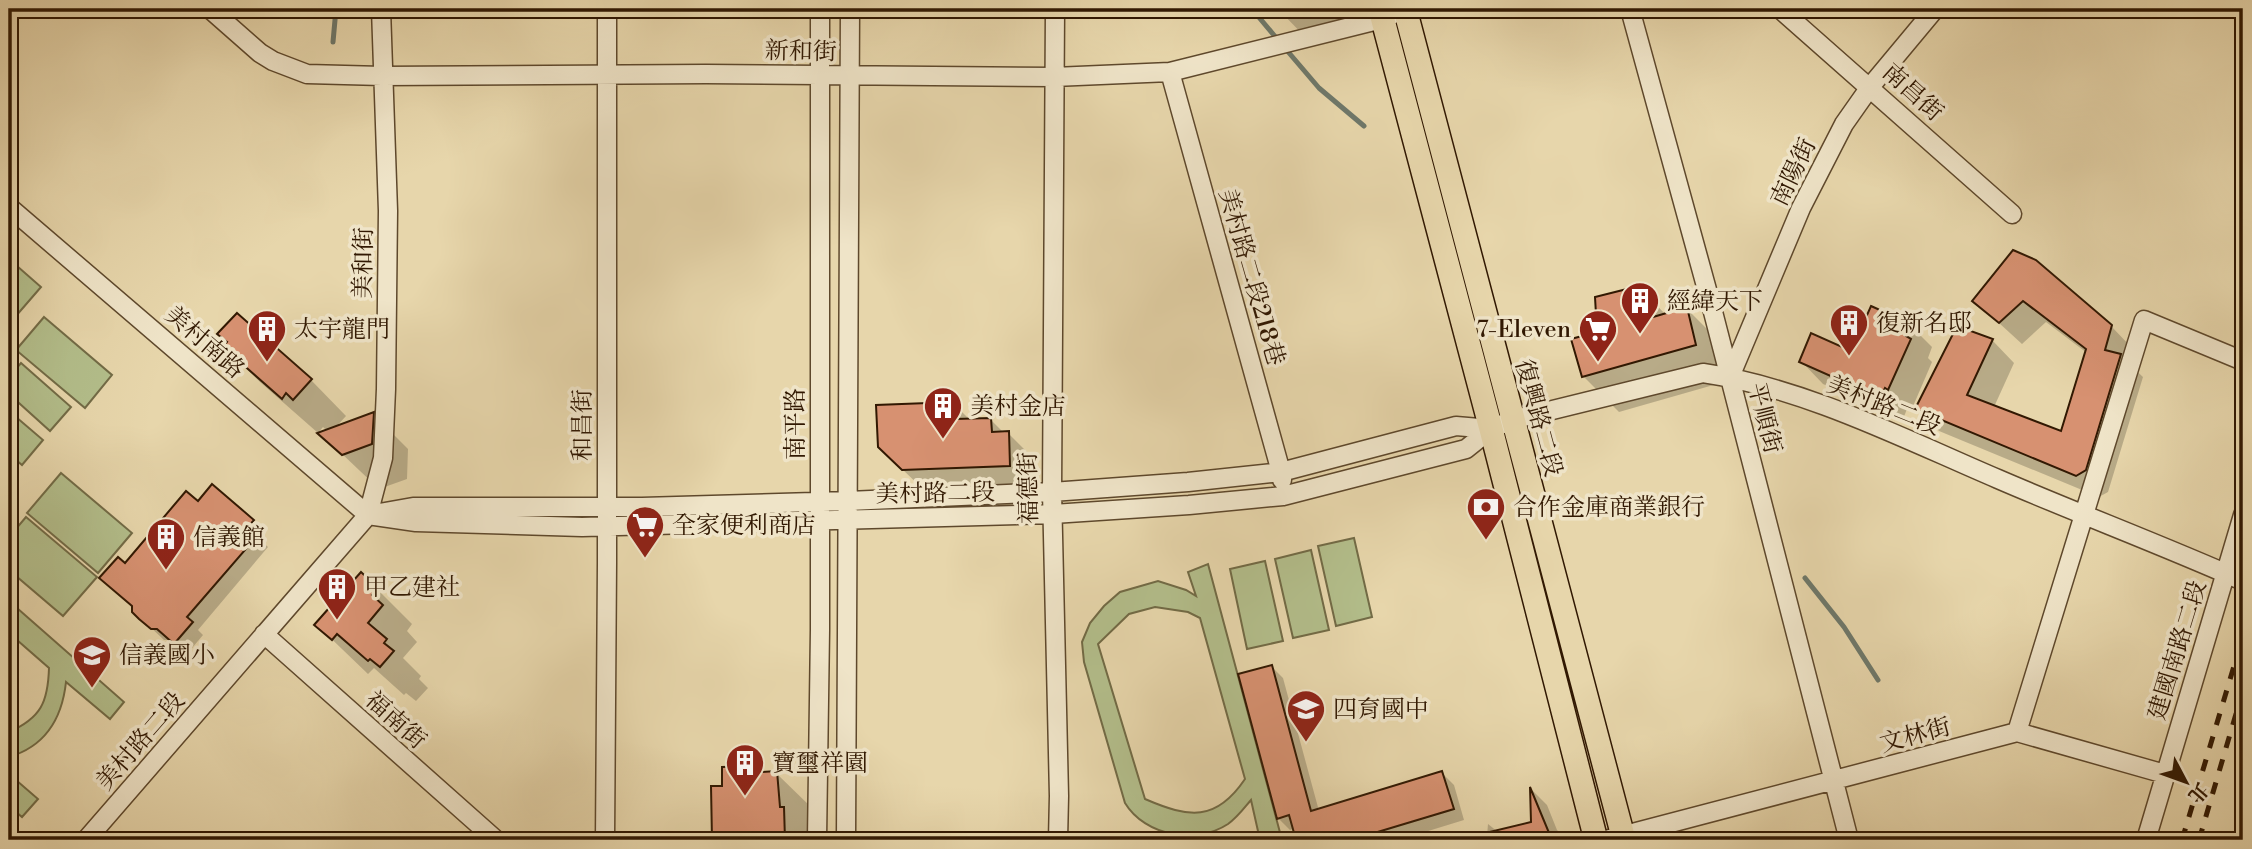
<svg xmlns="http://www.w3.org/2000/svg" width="2252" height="849" font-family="'Libre Bodoni','Noto Serif TC',serif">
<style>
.green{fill:#b3be8b;stroke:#726b46;stroke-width:2;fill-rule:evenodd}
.shadow{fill:#0003}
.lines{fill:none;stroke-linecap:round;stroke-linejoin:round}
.stream{stroke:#6e786a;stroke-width:5}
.building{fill:#d79171;stroke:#311802;stroke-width:2}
.minor-casing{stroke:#5e482c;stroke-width:21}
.major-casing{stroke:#311802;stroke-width:26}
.minor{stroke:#efe4c8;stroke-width:18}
.major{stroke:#e7d6ab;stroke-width:23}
.rail{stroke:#311802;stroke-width:5;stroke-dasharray:12 12;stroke-linecap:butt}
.labels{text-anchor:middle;stroke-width:7;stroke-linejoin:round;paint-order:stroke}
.street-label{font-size:24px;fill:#311802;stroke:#efe4c8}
.poi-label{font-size:24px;fill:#311802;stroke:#efe4c8;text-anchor:start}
</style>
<rect width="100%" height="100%" fill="#e7d6ab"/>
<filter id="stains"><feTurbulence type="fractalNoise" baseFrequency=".00286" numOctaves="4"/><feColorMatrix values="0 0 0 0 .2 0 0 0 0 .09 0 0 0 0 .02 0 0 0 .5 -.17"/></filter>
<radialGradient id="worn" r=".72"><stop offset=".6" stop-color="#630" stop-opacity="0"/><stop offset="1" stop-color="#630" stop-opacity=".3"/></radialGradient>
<path class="green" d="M9,259L41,287L9,324Z
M44,317L112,375L85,408L16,350Z
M21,363L71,407L50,431L9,394V377Z
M9,411L43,440L22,465L9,454Z
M61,473L132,533L98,573L27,513Z
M26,517L97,577L63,616L9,570V537Z
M1354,538L1372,617L1336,626L1318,546Z
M1311,550L1329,630L1293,638L1275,559Z
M1265,561L1283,641L1247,649L1230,569Z
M1208,564L1282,840H1260L1251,800C1244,808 1238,817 1228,824C1196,845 1145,836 1125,803L1084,662L1082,642L1090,623L1104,606L1120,592L1158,581L1186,590L1196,596L1188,572ZM1155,607L1188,612L1200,618L1245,779C1216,822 1189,818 1145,799L1098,644L1129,614Z
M9,601L124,702L110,719L66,682C62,719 46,746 9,757V732C41,718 48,702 49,668L9,633Z
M9,774L38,799L22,817L9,806Z"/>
<path class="shadow" d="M1278,9H1367L1373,30L1313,45Z
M2014,252L2111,326L2133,349L2129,364L2143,377L2108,492L2099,497L1939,431L1917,408L1992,340L2014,363L1994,407L2062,433L2087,353L2046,322L2022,344L1975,301Z
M1639,287L1666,315L1687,309L1722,344L1731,380L1619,412L1583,376L1599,333Z
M1910,325L1932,347L1928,358L1932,362L1911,411L1907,409L1903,419L1823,384L1801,361L1852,353Z
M225,347L311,380L346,416L335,428L373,414L408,449L407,479L379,489L320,433L327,431L323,427L318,433L260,382Z
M954,404L970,420L990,419L1004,433H1008L1030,455L1031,488L926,492L902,469Z
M212,487L264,533L259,539L268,547L198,630L203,635L187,654L170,640H164L146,623L125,566L198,503Z
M377,589L412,624L407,631L417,642L403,658L421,676L419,679L428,688L416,701L406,693L404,695L374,668L368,674L317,625Z
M1272,667L1283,678L1319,811L1442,773L1454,785L1464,820L1399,840H1298L1295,828L1290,830L1278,818Z
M760,768L765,773H776L812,808L815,840H714L713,788H724Z
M1533,791L1547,805L1557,830L1567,840H1472L1487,836L1488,824L1498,832L1532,824Z"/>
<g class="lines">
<path class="stream" d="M1252,9L1278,40
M333,42L336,9
M1284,47L1319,88L1364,126
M1805,578L1844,627L1878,680"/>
</g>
<path class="building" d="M2013,250L2036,260L2112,325L2105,350L2121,354L2086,470L2076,476L1915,409L1957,326L1993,339L1967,395L2061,431L2086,349L2023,301L1999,323L1972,301Z
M1639,286L1653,317L1687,307L1696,345L1582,377L1571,339L1597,332L1595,297Z
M1871,306L1911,324L1906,336L1911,339L1888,390L1885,388L1880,398L1799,362L1811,333L1851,351Z
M237,313L312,379L293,400L286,393L282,399L223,347L227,342L217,334Z
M954,402L955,419L991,418L992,432L1009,431L1010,466L902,470L878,447L876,405Z
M374,412L372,444L342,455L317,433Z
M212,484L254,520L248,527L258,535L187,617L193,622L174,644L157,629H151L139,619L132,612V606L99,578L118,557L125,563L186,491L198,501Z
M361,572L378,588L372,595L383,605L368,623L387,639L384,643L394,651L380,667L370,659L368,661L337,634L332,640L314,625Z
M1272,665L1311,811L1442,771L1454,809L1351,840H1296L1289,815L1277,819L1238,674Z
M760,766L761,772L777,771L780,807H784L785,840H712L711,786H722V767Z
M1530,787L1552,840H1481V834L1531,822Z"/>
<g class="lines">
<g class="minor-casing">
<path id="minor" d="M210,9L260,53L273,61L307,74L382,76L706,74L1054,77L1170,72L1382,19L1392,15
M1055,9L1052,492L1059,796L1058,840
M1630,9L1712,308L1849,840
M1780,9L2012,214
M1170,72L1281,472L1282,480
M9,207L368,515
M1730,377L1801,208L1844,124L1870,87L1935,9
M368,515L416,522L582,527L1053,514L1189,505L1283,496L1466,449L1491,429L1512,420L1703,373C1805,388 1904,439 1998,479C2079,514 2162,545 2243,581
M368,515L383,458L386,389L388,211L381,9
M264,634L496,840
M2017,732L2165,774
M86,840L368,515L413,507H642L848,501L1052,492L1188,482L1281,472L1456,426L1491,429
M605,840L607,563V9
M817,840L820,630V9
M846,840L850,9
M1606,840L2017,732L2144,320L2243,361
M2146,840L2243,515"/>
</g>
<g class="major-casing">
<path id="major" d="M1380,9L1491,429L1596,840
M1405,9L1624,840"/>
</g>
<use href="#minor" class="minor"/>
<use href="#major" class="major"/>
<path class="rail" d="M2182,840L2243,636
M2199,840L2243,690"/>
</g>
<defs>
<g id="building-pin" transform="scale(2.0125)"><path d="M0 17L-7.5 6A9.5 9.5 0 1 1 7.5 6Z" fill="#8f2418" stroke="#efe4c8"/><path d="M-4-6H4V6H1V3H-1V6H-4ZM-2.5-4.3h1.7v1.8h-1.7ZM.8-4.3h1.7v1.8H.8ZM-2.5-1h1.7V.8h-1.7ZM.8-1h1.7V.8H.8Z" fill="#fff"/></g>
<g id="supermarket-pin" transform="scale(2.0125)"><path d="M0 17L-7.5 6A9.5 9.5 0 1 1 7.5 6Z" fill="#8f2418" stroke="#efe4c8"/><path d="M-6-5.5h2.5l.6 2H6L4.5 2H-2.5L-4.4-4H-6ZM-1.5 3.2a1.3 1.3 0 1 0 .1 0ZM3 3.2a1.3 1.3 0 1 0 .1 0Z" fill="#fff"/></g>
<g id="bank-pin" transform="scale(2.0125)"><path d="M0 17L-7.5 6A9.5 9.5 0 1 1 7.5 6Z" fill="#8f2418" stroke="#efe4c8"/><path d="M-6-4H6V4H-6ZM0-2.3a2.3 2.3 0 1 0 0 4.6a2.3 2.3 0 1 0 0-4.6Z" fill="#fff"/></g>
<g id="school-pin" transform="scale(2.0125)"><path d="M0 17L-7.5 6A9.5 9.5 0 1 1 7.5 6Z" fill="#8f2418" stroke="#efe4c8"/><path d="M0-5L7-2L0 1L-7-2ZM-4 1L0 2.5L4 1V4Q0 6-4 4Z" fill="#fff"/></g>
</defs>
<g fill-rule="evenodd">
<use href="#building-pin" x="1640" y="301"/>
<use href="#building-pin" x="1849" y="323"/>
<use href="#building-pin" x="267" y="329"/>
<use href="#supermarket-pin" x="1598" y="329"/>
<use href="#building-pin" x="943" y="406"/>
<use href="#bank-pin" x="1486" y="507"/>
<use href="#supermarket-pin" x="645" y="525"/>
<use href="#building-pin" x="166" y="537"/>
<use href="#building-pin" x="337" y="587"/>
<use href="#school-pin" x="92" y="655"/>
<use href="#school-pin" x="1306" y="709"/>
<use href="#building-pin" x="745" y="763"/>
</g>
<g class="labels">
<g class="street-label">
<text transform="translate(801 51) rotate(1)" y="8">新和街</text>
<text transform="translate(1913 92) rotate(42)" y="8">南昌街</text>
<text transform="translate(1793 172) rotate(-64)" y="8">南陽街</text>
<text transform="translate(363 263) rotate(-89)" y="8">美和街</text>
<text transform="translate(1252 277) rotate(74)" y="8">美村路二段218巷</text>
<text transform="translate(205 342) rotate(41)" y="8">美村南路</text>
<text transform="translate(1884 405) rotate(22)" y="8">美村路二段</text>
<text transform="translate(1539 418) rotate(75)" y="8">復興路二段</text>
<text transform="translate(1765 418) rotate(76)" y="8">平順街</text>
<text transform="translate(795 424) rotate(-90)" y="8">南平路</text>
<text transform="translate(582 425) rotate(-90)" y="8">和昌街</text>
<text transform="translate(1028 488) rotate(-91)" y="8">福德街</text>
<text transform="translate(935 493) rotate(-1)" y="8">美村路二段</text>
<text transform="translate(2177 650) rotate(-73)" y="8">建國南路二段</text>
<text transform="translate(396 720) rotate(42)" y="8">福南街</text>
<text transform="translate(1915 735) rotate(-15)" y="8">文林街</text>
<text transform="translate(140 741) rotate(-49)" y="8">美村路二段</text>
</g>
<g class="poi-label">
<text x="1667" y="309">經緯天下</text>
<text x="1876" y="331">復新名邸</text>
<text x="294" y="337">太宇龍門</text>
<text x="1571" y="337" text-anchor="end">7-Eleven</text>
<text x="970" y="414">美村金店</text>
<text x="1513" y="515">合作金庫商業銀行</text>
<text x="672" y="533">全家便利商店</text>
<text x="193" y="545">信義館</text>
<text x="364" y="595">甲乙建社</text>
<text x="119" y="663">信義國小</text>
<text x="1333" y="717">四育國中</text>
<text x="772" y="771">寶璽祥園</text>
</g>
</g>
<rect width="2252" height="849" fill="none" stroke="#e7d6ab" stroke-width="35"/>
<rect x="10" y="10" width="2231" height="828" fill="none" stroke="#311802" stroke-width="3.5"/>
<rect x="18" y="18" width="2217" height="814" fill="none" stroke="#311802" stroke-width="2"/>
<g transform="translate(2186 782) rotate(131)" stroke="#efe4c8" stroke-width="5" paint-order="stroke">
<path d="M0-5L12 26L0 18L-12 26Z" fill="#311802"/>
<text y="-10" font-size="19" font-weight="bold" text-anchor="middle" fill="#311802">北</text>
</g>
<rect width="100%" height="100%" filter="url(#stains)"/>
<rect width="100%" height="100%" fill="url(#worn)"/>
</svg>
